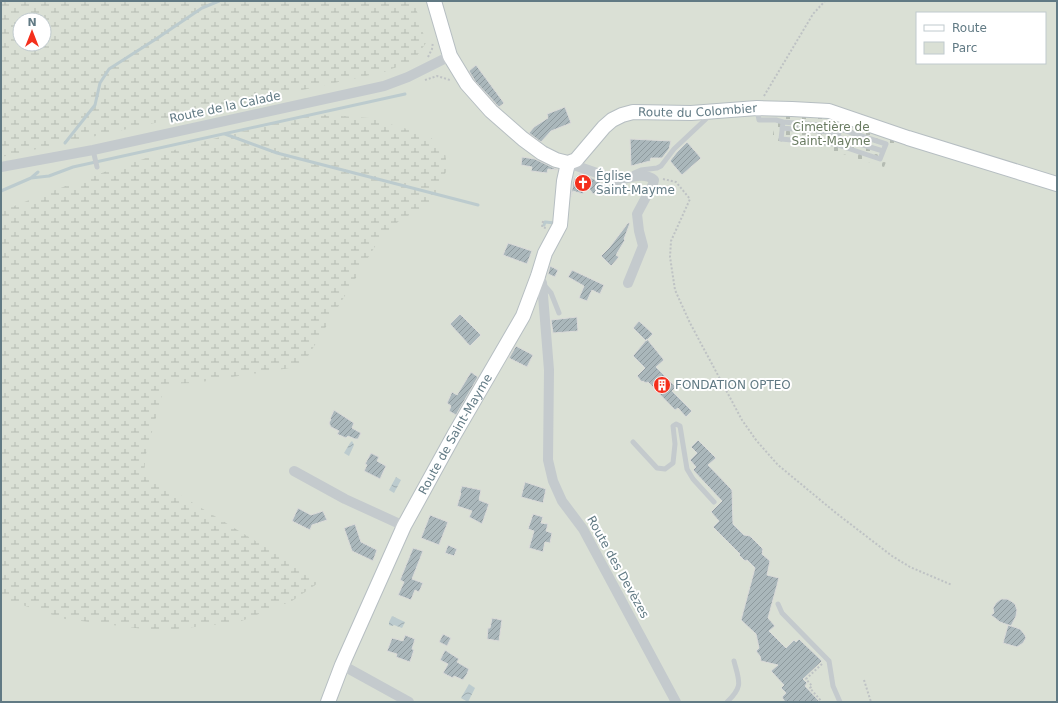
<svg xmlns="http://www.w3.org/2000/svg" width="1058" height="703" font-family="'DejaVu Sans',sans-serif">
<style>
.green{fill:#dae0d5;fill-rule:evenodd}
.wetland{fill:url(#wetland-marsh);fill-rule:evenodd}
.cemetery{fill:url(#cemetery-stones)}
.water{fill:url(#water-waves)}
.lines{fill:none;stroke-linecap:round;stroke-linejoin:round}
.stream{stroke:#bccbce;stroke-width:3}
.building{fill:url(#building-hatch);stroke:#dbdbd9}
.secondary-casing{stroke:#b6bec2;stroke-width:16}
.path{stroke:#bec2c4;stroke-width:2;stroke-dasharray:2 2;stroke-linecap:butt}
.lane{stroke:#c4cacd;stroke-width:5}
.street{stroke:#c4cacd;stroke-width:10}
.secondary{stroke:#fff;stroke-width:14}
.labels{text-anchor:middle;stroke-width:4;stroke-linejoin:round;paint-order:stroke}
.street-label{font-size:12px;fill:#617a84;stroke:#fff}
.park-label{font-size:12px;fill:#697b61;stroke:#fff}
.poi-label{font-size:12px;fill:#617a84;stroke:#fff;text-anchor:start}
</style>
<defs>
<pattern id="wetland-marsh" width="20" height="14" patternUnits="userSpaceOnUse"><rect width="20" height="14" fill="#dae0d5"/><path d="M1 5h8M5 5V1M11 12h8M15 12V8" fill="none" stroke="#b4bbb2"/></pattern>
<pattern id="cemetery-stones" width="16" height="16" patternUnits="userSpaceOnUse"><rect width="16" height="16" fill="#dae0d5"/><path d="M2 7V4a2 2 0 0 1 4 0v3zM10 15v-3a2 2 0 0 1 4 0v3z" fill="#b4bbb2"/></pattern>
<pattern id="water-waves" width="16" height="10" patternUnits="userSpaceOnUse"><rect width="16" height="10" fill="#bccbce"/><path d="M0 5q4-4 8 0t8 0" fill="none" stroke="#9caaad"/></pattern>
<pattern id="building-hatch" width="6" height="6" patternUnits="userSpaceOnUse"><rect width="6" height="6" fill="#aab7bb"/><path d="M-1 1l2-2M0 6l6-6M5 7l2-2" fill="none" stroke="#8e9a9e"/></pattern>
</defs>
<rect width="100%" height="100%" fill="#f9f9f6"/>
<path class="green" d="M1,1H1057V702H1ZM917,13H1045V63H917ZM20,20H44V44H20Z"/>
<path class="wetland" d="M1,1H414L426,43L414,60L384,72L1,157ZM20,20H44V44H20Z
M314,114L369,118L428,135L445,151L447,169L434,201L399,221L379,240L302,366L195,383L165,384L146,454L144,473L321,581L292,601L239,622L159,631L65,619L1,598V209L9,208C60,188 111,168 164,153C214,138 264,126 314,114Z"/>
<path class="cemetery" d="M777,113L835,118L896,138L884,167L821,147L772,140Z"/>
<path class="water" d="M352,441L354,445L349,456L344,453L350,443Z
M396,477L401,480L394,493L389,490Z
M392,616L405,622L402,628L394,625L392,626L389,625V622Z
M469,684L475,688L468,702L461,698Z"/>
<g class="lines">
<path class="stream" d="M225,134L277,153L478,205
M65,143L95,105L100,83L109,69L156,39L202,8L219,1
M31,178L49,176L73,167L405,94
M1,191L31,178L38,172
M544,225L545,222L555,223"/>
</g>
<path class="building" d="M476,65L504,103L499,107L475,81L469,71Z
M565,107L571,123L551,131L541,142L529,133L534,127L548,118L547,114Z
M630,139L671,141L669,149L662,158H651L650,161L631,166Z
M687,142L701,158L682,175L670,161L677,152Z
M522,157L535,159L558,170L548,169L547,173L531,171L532,167L521,165Z
M578,173L594,179L605,185L598,188L599,191L593,194L586,184L583,194L573,191L571,197L574,176L577,185L580,176Z
M628,223H630L624,239L625,240L616,255L619,257L611,266L601,256L609,248Z
M508,243L532,251L527,264L503,255Z
M550,266L558,270L555,277L548,274Z
M572,270L604,285L600,294L592,290L587,301L579,298L584,286L568,277Z
M460,314L481,335L470,346L450,324Z
M577,317L578,331L553,333L551,320Z
M639,321L653,334L646,341L633,328Z
M647,339L664,360L656,367L676,387L672,391L692,411L686,417L678,408L675,410L648,382L646,383L643,381L642,382L637,376L645,368L633,356Z
M516,346L533,355L527,367L509,358Z
M471,372L478,377L456,415L449,411L451,406L447,403L452,392L457,395Z
M334,410L354,423L352,428L361,433L358,439H355L348,436L346,438L337,434L339,431L331,427L329,423L331,419H330Z
M698,440L716,458L708,465L732,490L733,524L744,535L750,536L763,549L762,554L770,561L767,575L779,578L768,618L775,626L769,631L786,648L794,640L796,642L799,639L822,661L803,679L807,683L805,686L820,702H785L782,697L786,693L781,688L784,685L771,671L778,665L761,661L760,656L756,651L759,648L756,634L741,620L755,568L747,560L745,561L739,555L740,554L713,527L719,521L711,512L722,501L693,470L696,467L690,460L697,453L691,447Z
M371,453L379,457L377,461L386,466L380,479L364,471L367,465L365,464Z
M525,482L546,489L543,503L521,497Z
M462,486L481,490L479,500L489,504L482,524L469,517L472,511L457,506L461,493L460,492Z
M298,508L311,515L323,511L327,520L312,525L310,530L292,521Z
M533,514L543,517L541,523L548,524L546,531L552,533L550,543L545,542L543,552L529,548L534,531L528,529Z
M430,515L448,522L439,545L421,538Z
M355,524L361,542L377,550L373,561L352,551L344,528Z
M448,545L457,549L454,556L445,553Z
M413,548L423,551L412,579L423,583L419,592L415,590L411,600L398,595L404,582L400,580Z
M1001,599H1007L1011,601L1015,604L1017,610L1016,616L1011,626L1000,622L991,615L994,613L993,608L996,603Z
M492,618L502,620L499,641L487,639L488,628H490Z
M1008,625L1020,629L1025,635L1026,638L1023,643L1017,647L1003,643Z
M443,634L451,638L447,646L439,642Z
M405,635L415,639L412,649L414,650L410,662L396,657L397,654L387,651L392,638L403,641Z
M445,650L459,659L457,662L469,669L467,674L463,680L454,676L453,678L443,673L448,664L440,660Z"/>
<g class="lines">
<g class="secondary-casing">
<g id="secondary">
<path id="s1" d="M434,1L450,56L467,84L491,111L523,139L542,153L556,160L568,163L576,160L604,127L612,120L622,115L633,112L691,113L757,108L792,109L829,111L908,138L1057,184"/>
<path id="s2" d="M328,702L342,665L404,526L454,435L523,316L538,276L545,253L560,225L564,181L568,163"/>
</g>
</g>
<path class="path" d="M428,57L432,49L433,42
M425,80L437,76L450,80
M764,96L813,14L825,1
M663,179L676,182L690,199L671,241L670,257L675,290L690,323L742,420L756,440L778,465L836,513L892,556L910,567L952,585
M622,194H632
M543,221L542,227L546,228
M822,664L806,679L812,686L810,688L822,702
M864,680L871,702
M816,702L820,699"/>
<path class="lane" d="M757,109L759,120H776L783,122
M783,122L831,126L886,144L880,159L835,144L781,139Z
M782,128L839,133
M837,137L883,151
M93,150L97,167
M634,173L641,170L657,168L661,166L674,149L707,118L708,113
M613,190L617,180
M544,285L551,293L559,313
M633,442L657,468L665,469L673,463L675,444L673,426L676,424L680,426L687,469L693,479L714,502
M778,604L782,613L829,661L833,686L840,702
M727,702C744,686 739,681 734,661"/>
<path class="street" d="M568,163L617,180C628,179 644,171 654,180L653,184L637,214L639,231L643,246L628,283
M1,167L93,150L384,86L408,77L450,56
M538,276L542,283L549,370L548,460L553,481L562,501L583,529L676,702
M294,471L345,499L404,526
M342,665L409,702"/>
<use href="#secondary" class="secondary"/>
</g>
<defs>
<g id="church-disc" transform="scale(0.9)"><circle r="9.5" fill="#f42f1c" stroke="#fff"/><path d="M-1.2-6h2.4v3.5h3.3v2.4h-3.3V6h-2.4V-.1h-3.3v-2.4h3.3Z" fill="#fff"/></g>
<g id="building-disc" transform="scale(0.9)"><circle r="9.5" fill="#f42f1c" stroke="#fff"/><path d="M-4-6H4V6H1V3H-1V6H-4ZM-2.5-4.3h1.7v1.8h-1.7ZM.8-4.3h1.7v1.8H.8ZM-2.5-1h1.7V.8h-1.7ZM.8-1h1.7V.8H.8Z" fill="#fff"/></g>
</defs>
<g fill-rule="evenodd">
<use href="#church-disc" x="583" y="183"/>
<use href="#building-disc" x="662" y="385"/>
</g>
<g class="labels">
<g class="street-label">
<text transform="translate(225 107) rotate(-12)" y="4">Route de la Calade</text>
<text dy="4" stroke="none"><textPath href="#s1" startOffset="370">Route du Colombier</textPath></text>
<text dy="4" stroke="none"><textPath href="#s2" startOffset="297">Route de Saint-Mayme</textPath></text>
<text transform="translate(618 567) rotate(61)" y="4">Route des Devèzes</text>
</g>
<g class="park-label">
<text x="831" y="131">Cimetière de<tspan x="831" dy="14">Saint-Mayme</tspan></text>
</g>
<g class="poi-label">
<text x="596" y="180">Église<tspan x="596" dy="14">Saint-Mayme</tspan></text>
<text x="675" y="389">FONDATION OPTEO</text>
</g>
</g>
<rect width="1058" height="703" fill="none" stroke="#617a84" stroke-width="4"/>
<rect x="916" y="12" width="130" height="52" fill="#ffffff" stroke="#c0cace"/>
<rect x="924" y="25" width="20" height="6" fill="#ffffff" stroke="#c0cace"/>
<text x="952" y="32" font-size="12" fill="#617a84">Route</text>
<rect x="924" y="42" width="20" height="12" fill="#dae0d5" stroke="#c0cace"/>
<text x="952" y="52" font-size="12" fill="#617a84">Parc</text>
<g transform="translate(32 32)"><circle r="19" fill="#ffffff" stroke="#c0cace"/>
<path d="M0-3L7 15L0 10L-7 15Z" fill="#f42f1c"/>
<text y="-6" font-size="11" font-weight="bold" text-anchor="middle" fill="#617a84">N</text>
</g>
</svg>
